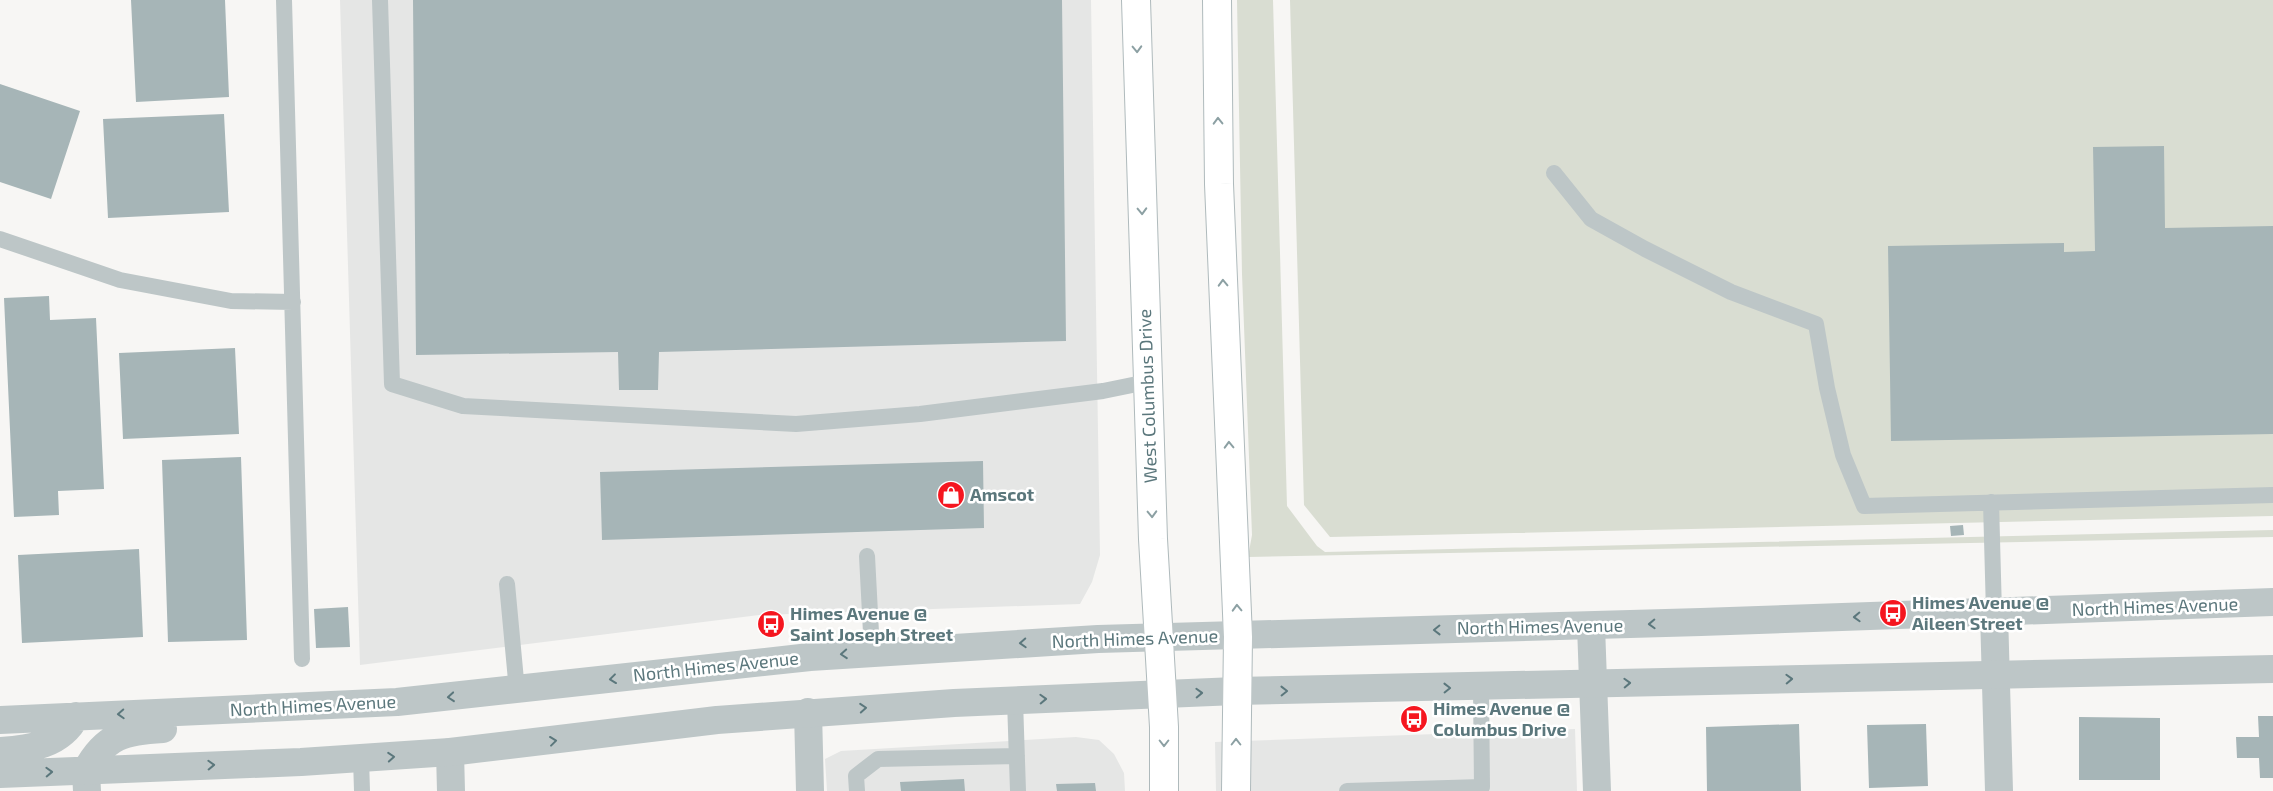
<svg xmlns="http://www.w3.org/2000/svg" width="2273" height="791" font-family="'Exo 2',sans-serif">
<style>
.built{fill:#e5e6e5}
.green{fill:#d9ddd2}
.building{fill:#a6b5b7}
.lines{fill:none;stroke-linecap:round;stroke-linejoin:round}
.secondary-casing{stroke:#afbabc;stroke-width:30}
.service{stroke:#bdc6c7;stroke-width:16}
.minor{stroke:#bdc6c7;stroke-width:28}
.tertiary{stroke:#bdc6c7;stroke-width:28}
.secondary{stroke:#fff;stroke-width:28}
.oneway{stroke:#8ca0a3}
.oneway2{stroke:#5b777c}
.labels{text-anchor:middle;stroke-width:5;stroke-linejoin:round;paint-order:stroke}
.street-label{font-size:18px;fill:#5b777c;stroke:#fff}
.poi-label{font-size:18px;font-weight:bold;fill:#5b777c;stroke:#fff;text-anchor:start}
</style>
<rect width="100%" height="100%" fill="#f7f6f4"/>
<path class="built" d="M340,0H1091L1100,555L1092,582L1080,604L759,615L360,665Z
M1575,729L1577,791H1216L1215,742Z
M1076,737L1099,740L1114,754L1124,773L1125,791H827L825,759L841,751Z"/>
<path class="green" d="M1237,0H1273L1287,506L1317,546L1325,552L2273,530V537L1248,557L1252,535L1242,274Z
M1290,0H2273V516L1330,537L1304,505Z"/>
<path class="building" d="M131,0H225L229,97L136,102Z
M413,0H1062L1066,341L659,352L658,390H619L618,352L416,355Z
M0,84L80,111L51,199L0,182Z
M224,114L229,212L108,218L103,119Z
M2164,146L2165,228L2273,226V434L1891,441L1888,246L2064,243V252L2095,251L2093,147Z
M49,296L50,320L96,318L104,489L58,491L59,515L14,517L4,298Z
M235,348L239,434L123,439L119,353Z
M241,457L247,640L168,642L162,460Z
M983,461L984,528L602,540L600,472Z
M1963,525L1964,535L1951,536L1950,526Z
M139,549L143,637L22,643L18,555Z
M348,607L350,647L316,648L314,609Z
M2258,716H2273V778H2260L2259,758H2237L2236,737H2259Z
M2079,717L2160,718V780H2079Z
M1799,724L1801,791H1707L1706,727Z
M1926,724L1928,786L1869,788L1867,725Z
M964,779L965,791H901L900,782Z
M1095,783L1096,791H1057L1056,784Z"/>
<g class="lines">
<g class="secondary-casing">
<path id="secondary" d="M1136,0L1153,539L1164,727V791
M1217,0L1219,184L1238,637L1236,791"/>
</g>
<path class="service" d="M284,0L302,659
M380,0L392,384L463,406L796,424L920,414L1103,391L1147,382
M1554,173L1591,219L1645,249L1731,292L1816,324L1827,388L1843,455L1864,506L2273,495
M0,239L120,280L231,301L293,302
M1991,502L1994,613
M867,556L872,652
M507,584L517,691
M1015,700L1018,791
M361,758L362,791
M857,791L856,776L878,759L1017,756
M1347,791L1482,787L1481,688"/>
<path class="minor" d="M1994,613L1999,791
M1591,626L1597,791
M808,712L810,791
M450,752L451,791
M86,771L87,791"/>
<path class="tertiary" d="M0,720L397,702L810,657L1098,639L1701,622L2273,602
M0,751C30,749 61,745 76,716
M86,771C105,735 125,731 163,729
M0,774L301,762L450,752L717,720L954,703L1236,691L2273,669"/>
<use href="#secondary" class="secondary"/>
</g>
<defs><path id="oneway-chevron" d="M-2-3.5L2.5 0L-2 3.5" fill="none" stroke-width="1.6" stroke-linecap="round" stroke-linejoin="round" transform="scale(1.25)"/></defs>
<g class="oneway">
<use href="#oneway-chevron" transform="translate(1137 49) rotate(88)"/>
<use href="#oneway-chevron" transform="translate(1218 121) rotate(-91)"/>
<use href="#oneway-chevron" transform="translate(1142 211) rotate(88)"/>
<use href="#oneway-chevron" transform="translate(1223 283) rotate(-92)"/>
<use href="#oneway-chevron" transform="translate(1229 445) rotate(-92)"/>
<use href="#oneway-chevron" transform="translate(1152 514) rotate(88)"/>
<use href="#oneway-chevron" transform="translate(1237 608) rotate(-92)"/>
<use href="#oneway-chevron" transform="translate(1236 742) rotate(-90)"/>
<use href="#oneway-chevron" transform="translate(1164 743) rotate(90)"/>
</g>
<g class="oneway2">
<use href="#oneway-chevron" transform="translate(1857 617) rotate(178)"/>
<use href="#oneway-chevron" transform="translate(1652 624) rotate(178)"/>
<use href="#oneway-chevron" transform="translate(1437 630) rotate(179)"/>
<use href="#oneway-chevron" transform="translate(1023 643) rotate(177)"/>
<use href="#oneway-chevron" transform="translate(844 654) rotate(176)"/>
<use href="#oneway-chevron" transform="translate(613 679) rotate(173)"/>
<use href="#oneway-chevron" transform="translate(1789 679) rotate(-2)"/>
<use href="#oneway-chevron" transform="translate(1627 683) rotate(-2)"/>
<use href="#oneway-chevron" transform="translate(1447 688) rotate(-1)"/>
<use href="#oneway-chevron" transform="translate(1284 691) rotate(-1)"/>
<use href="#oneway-chevron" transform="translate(1199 693) rotate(-2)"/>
<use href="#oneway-chevron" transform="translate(451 697) rotate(175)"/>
<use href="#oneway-chevron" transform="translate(1043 699) rotate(-2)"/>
<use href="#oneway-chevron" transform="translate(863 708) rotate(-4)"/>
<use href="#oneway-chevron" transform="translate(121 714) rotate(177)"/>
<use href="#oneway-chevron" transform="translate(553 741) rotate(-7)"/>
<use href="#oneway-chevron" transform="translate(391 757) rotate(-4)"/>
<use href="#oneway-chevron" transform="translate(211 765) rotate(-2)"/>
<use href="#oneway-chevron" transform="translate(49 772) rotate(-2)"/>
</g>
<defs>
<g id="shop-disc" transform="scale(1.4375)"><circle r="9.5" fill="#f5161f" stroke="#fff"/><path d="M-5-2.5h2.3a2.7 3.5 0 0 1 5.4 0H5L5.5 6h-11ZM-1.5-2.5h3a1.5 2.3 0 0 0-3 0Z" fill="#fff"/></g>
<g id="bus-disc" transform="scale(1.4375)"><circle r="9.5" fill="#f5161f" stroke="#fff"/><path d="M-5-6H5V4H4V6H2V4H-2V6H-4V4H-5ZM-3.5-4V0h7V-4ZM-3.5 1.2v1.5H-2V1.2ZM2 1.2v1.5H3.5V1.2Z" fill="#fff"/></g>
</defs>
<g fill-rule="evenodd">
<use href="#shop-disc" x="951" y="495"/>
<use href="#bus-disc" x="1893" y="613"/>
<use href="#bus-disc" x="771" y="624"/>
<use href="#bus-disc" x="1414" y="719"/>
</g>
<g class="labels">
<g class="street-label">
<text transform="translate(1148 396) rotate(-92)" y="6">West Columbus Drive</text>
<text transform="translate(2155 607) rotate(-2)" y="6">North Himes Avenue</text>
<text transform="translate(1540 627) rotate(-1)" y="6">North Himes Avenue</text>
<text transform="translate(1135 639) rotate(-2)" y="6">North Himes Avenue</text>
<text transform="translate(716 667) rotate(-6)" y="6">North Himes Avenue</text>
<text transform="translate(313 706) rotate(-3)" y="6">North Himes Avenue</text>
</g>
<g class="poi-label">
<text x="970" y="501">Amscot</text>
<text x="1912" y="609">Himes Avenue @<tspan x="1912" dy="21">Aileen Street</tspan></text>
<text x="790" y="620">Himes Avenue @<tspan x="790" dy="21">Saint Joseph Street</tspan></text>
<text x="1433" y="715">Himes Avenue @<tspan x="1433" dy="21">Columbus Drive</tspan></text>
</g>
</g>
</svg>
